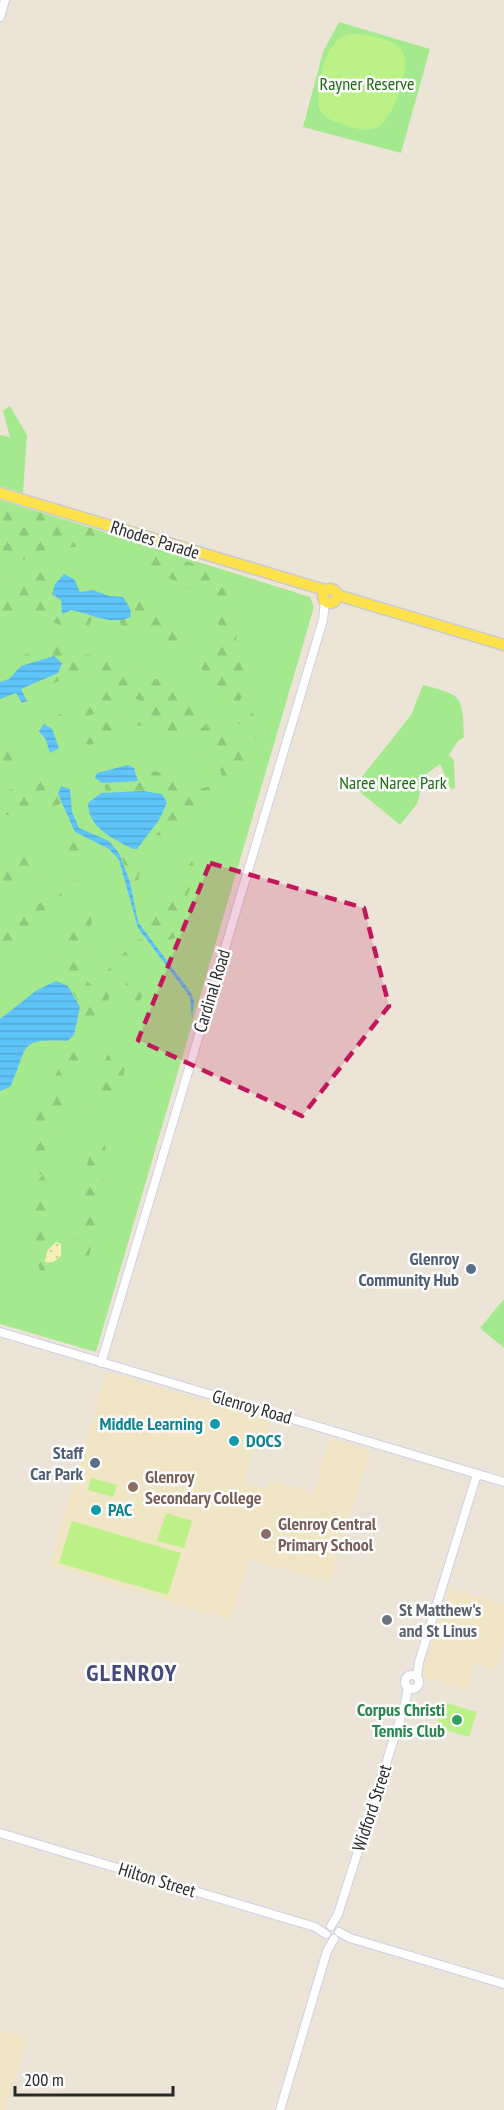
<svg xmlns="http://www.w3.org/2000/svg" width="504" height="2110" font-family="'PT Sans Narrow',sans-serif">
<style>
.education{fill:#f0e5c4}
.green{fill:#a5e98e}
.forest{fill:url(#forest-firs)}
.sand{fill:url(#sand-dots)}
.pitch{fill:#bcf188}
.water{fill:url(#water-rules)}
.lines{fill:none;stroke-linecap:round;stroke-linejoin:round}
.minor-casing{stroke:#cdcfe3;stroke-width:10}
.major-casing{stroke:#cbcbcb;stroke-width:13}
.minor{stroke:#fff;stroke-width:8}
.major{stroke:#fee24b;stroke-width:10}
.marked{fill:#c2185b;fill-opacity:0.2;stroke:#c2185b;stroke-width:4.5;stroke-dasharray:12 8;stroke-linejoin:round}
.service-dot{fill:#5c6f8a;stroke:#fff;stroke-width:2}
.culture-dot{fill:#0f9aa8;stroke:#fff;stroke-width:2}
.education-dot{fill:#8d6e63;stroke:#fff;stroke-width:2}
.worship-dot{fill:#6b7280;stroke:#fff;stroke-width:2}
.leisure-dot{fill:#2e9e5b;stroke:#fff;stroke-width:2}
.labels{text-anchor:middle;stroke-width:5;stroke-linejoin:round;paint-order:stroke}
.park-label{font-size:18px;fill:#1e6a12;stroke:#fff}
.street-label{font-size:18px;fill:#282828;stroke:#fff}
.service-label{font-size:18px;font-weight:bold;fill:#4e5e75;stroke:#fff;text-anchor:end}
.culture-label{font-size:18px;font-weight:bold;fill:#0d838f;stroke:#fff;text-anchor:start}
.education-label{font-size:18px;font-weight:bold;fill:#785e54;stroke:#fff;text-anchor:start}
.worship-label{font-size:18px;font-weight:bold;fill:#5b616d;stroke:#fff;text-anchor:start}
.leisure-label{font-size:18px;font-weight:bold;fill:#27864d;stroke:#fff;text-anchor:end}
.district-label{font-size:24px;font-weight:bold;letter-spacing:1.5px;fill:#444a7c;stroke:#fff}
</style>
<defs>
<pattern id="forest-firs" width="22" height="20" patternUnits="userSpaceOnUse" patternTransform="scale(1.5)"><rect width="22" height="20" fill="#a5e98e"/><path d="M5 1l3.5 6h-7zM16 11l3.5 6h-7z" fill="#8ec87a"/></pattern>
<pattern id="sand-dots" width="8" height="8" patternUnits="userSpaceOnUse" patternTransform="scale(1.5)"><rect width="8" height="8" fill="#f5f0b6"/><path d="M2 2h.1M6 6h.1" fill="none" stroke="#d2ce9c" stroke-width="1.8" stroke-linecap="round"/></pattern>
<pattern id="water-rules" width="6" height="5" patternUnits="userSpaceOnUse" patternTransform="scale(1.5)"><rect width="6" height="5" fill="#5fc4fa"/><path d="M0 2.5h6" fill="none" stroke="#53a8d6"/></pattern>
</defs>
<rect width="100%" height="100%" fill="#ece5d7"/>
<path class="education" d="M107,1372L272,1421L267,1436L258,1434L244,1482L264,1489L272,1481L314,1493L330,1438L370,1450L329,1582L249,1559L231,1620L49,1566Z
M450,1588L504,1604V1641L495,1669L475,1664L467,1690L425,1678L422,1673Z
M0,2030L27,2038L5,2110H0Z"/>
<path class="green" d="M339,22L430,49L401,153L303,127L323,52Z
M10,406L27,435L23,493L0,486V435L10,437L3,411Z
M0,500L310,597L314,607L96,1352L0,1324Z
M423,685C462,695 463,695 464,737L458,741L449,755L454,760L455,788L451,789L440,764L424,776L417,804L400,825L354,787L411,715Z
M504,1299V1348L480,1328Z"/>
<path class="forest" d="M0,500L105,532L101,541L96,544L53,550L33,559L16,560L0,554Z
M156,552L216,570L220,584L231,596L237,626L236,649L250,679V686L240,700L268,730L267,741L261,743L238,723L202,669L200,661L219,631L217,608L191,589L151,569L150,562Z
M46,565L64,570L55,584V597L62,600L69,611L93,616L89,625C62,632 46,616 22,614C13,613 8,619 0,621V582L27,578L37,567Z
M138,595C153,596 166,607 169,621L185,632L184,645L176,649L151,634L122,628L119,620L131,616L130,602Z
M12,643L19,647L20,654L0,662V645Z
M56,645C86,655 190,681 198,711L175,738L148,724L116,730L102,741L88,745L85,743C86,723 118,719 133,714L138,710L139,700L135,699L62,725L53,724L54,717C67,710 82,710 94,704C116,692 94,673 76,675C67,675 36,693 25,697L21,689L47,679L54,656L21,666L19,658L26,654L44,652Z
M207,723L218,725L246,749L245,761L222,794L191,812L177,823L139,874L135,893L132,896L122,857L141,856C158,836 170,808 192,793C201,786 213,788 222,780C223,763 204,752 193,742L196,733Z
M4,738L11,739L19,757L15,767L0,773V740Z
M146,767L179,781L182,790L179,795L167,799L165,796L143,791L105,793V785L109,783L135,781L138,776L135,772Z
M43,780L59,787L62,803L52,808L0,816V794L24,784Z
M66,837L84,851L82,854L67,857L61,840Z
M15,851C26,852 44,854 44,869C35,880 14,880 0,883V853Z
M195,858L203,861L184,902L175,938C164,944 149,934 142,926V919C163,911 160,901 174,887C178,884 183,882 186,878L187,867Z
M75,879L82,886L70,904L45,924L26,931L7,950L0,953V917L58,896Z
M87,913L92,916L91,928L96,934L95,938L79,964L84,979L94,987L117,959L138,940L142,939L148,949L140,960L125,965L102,1012L92,1022L84,1020C83,1001 70,993 64,977C60,968 61,953 61,944Z
M136,971L143,973C146,984 147,996 136,1003L125,1002L122,996L127,980Z
M77,1042L82,1045L83,1052L71,1076L60,1121L51,1137L47,1224L52,1242L44,1258L49,1265L47,1271H40L36,1259L31,1195L34,1186L42,1176L41,1174L32,1175L34,1129L32,1125L22,1123L20,1119L23,1114L45,1098L70,1044Z
M116,1047L128,1051C125,1069 119,1113 97,1114L94,1111C95,1096 102,1052 116,1047Z
M98,1143L105,1145L106,1152L96,1232L88,1259L78,1263L75,1257L89,1152Z"/>
<path class="sand" d="M56,1242L61,1244V1256L52,1263L45,1262L47,1251Z"/>
<path class="pitch" d="M349,34C363,33 391,38 401,49C414,63 393,121 376,128C366,132 354,128 345,125C334,121 324,119 319,108C316,86 324,40 349,34Z
M91,1478L117,1485L113,1497L88,1490Z
M166,1513L192,1521L184,1548L157,1541Z
M72,1521L181,1553L168,1595L59,1563Z
M443,1702L477,1712L469,1737L436,1727Z"/>
<path class="water" d="M64,574L74,579L80,592L93,590L109,596L123,597L130,608L131,617C110,626 92,614 71,610L62,614L61,600L52,594L55,584Z
M54,656L62,663L58,673L21,689L27,701L22,703L16,693L0,699V682L9,679L21,666Z
M44,724L52,729L59,748L50,753L46,740L39,731Z
M128,765L134,768L138,781L102,783L95,778L97,773Z
M61,786L70,789L72,812L79,828L109,841L119,853L130,882L138,922L191,993L194,1001L192,1019L190,997L138,928L119,860L109,849L75,832L58,794Z
M143,791L162,794L167,803L159,820L137,849H133C114,839 88,828 88,803L101,793Z
M56,981L68,986L80,1007L74,1035L67,1041C15,1038 29,1048 10,1087L0,1091V1019L37,990Z"/>
<g class="lines">
<g class="minor-casing">
<path id="minor" d="M0,17L5,0
M0,1332L504,1482
M101,1363L323,620L325,601
M405 1682a7 7 0 1 1 14 0a7 7 0 1 1-14 0Z
M417,1677L419,1662L477,1474
M0,1833L315,1927L326,1934
M331,1926L338,1914L405,1704L408,1687
M339,1932L350,1938L504,1984
M280,2110L327,1951L334,1939"/>
</g>
<g class="major-casing">
<path id="major" d="M0,493L325,590
M323 596a7 7 0 1 1 14 0a7 7 0 1 1-14 0Z
M337,595L504,645"/>
</g>
<use href="#minor" class="minor"/>
<use href="#major" class="major"/>
</g>
<path class="marked" d="M210,863L364,908L389,1006L302,1116L138,1040Z"/>
<g class="service-dot">
<circle cx="471" cy="1269" r="6"/>
<circle cx="95" cy="1463" r="6"/>
</g>
<g class="culture-dot">
<circle cx="215" cy="1424" r="6"/>
<circle cx="234" cy="1441" r="6"/>
<circle cx="96" cy="1510" r="6"/>
</g>
<g class="education-dot">
<circle cx="133" cy="1487" r="6"/>
<circle cx="266" cy="1534" r="6"/>
</g>
<circle class="worship-dot" cx="387" cy="1620" r="6"/>
<circle class="leisure-dot" cx="457" cy="1720" r="6"/>
<g class="labels">
<g class="park-label">
<text x="367" y="90">Rayner Reserve</text>
<text x="393" y="789">Naree Naree Park</text>
</g>
<g class="street-label">
<text transform="translate(155 540) rotate(17)" y="6">Rhodes Parade</text>
<text transform="translate(212 991) rotate(-73)" y="6">Cardinal Road</text>
<text transform="translate(252 1407) rotate(16)" y="6">Glenroy Road</text>
<text transform="translate(372 1808) rotate(-72)" y="6">Widford Street</text>
<text transform="translate(157 1880) rotate(17)" y="6">Hilton Street</text>
</g>
<g class="service-label">
<text x="459" y="1265">Glenroy<tspan x="459" dy="21">Community Hub</tspan></text>
<text x="83" y="1459">Staff<tspan x="83" dy="21">Car Park</tspan></text>
</g>
<g class="culture-label">
<text x="203" y="1430" text-anchor="end">Middle Learning</text>
<text x="246" y="1447">DOCS</text>
<text x="108" y="1516">PAC</text>
</g>
<g class="education-label">
<text x="145" y="1483">Glenroy<tspan x="145" dy="21">Secondary College</tspan></text>
<text x="278" y="1530">Glenroy Central<tspan x="278" dy="21">Primary School</tspan></text>
</g>
<g class="worship-label">
<text x="399" y="1616">St Matthew's<tspan x="399" dy="21">and St Linus</tspan></text>
</g>
<g class="leisure-label">
<text x="445" y="1716">Corpus Christi<tspan x="445" dy="21">Tennis Club</tspan></text>
</g>
<g class="district-label">
<text x="132" y="1681">GLENROY</text>
</g>
</g>
<path d="M15 2086v9h158v-9" fill="none" stroke="#282828" stroke-width="3"/>
<text x="24" y="2086" font-size="18" fill="#282828" stroke="#ffffff" stroke-width="4.5" paint-order="stroke">200 m</text>
</svg>
